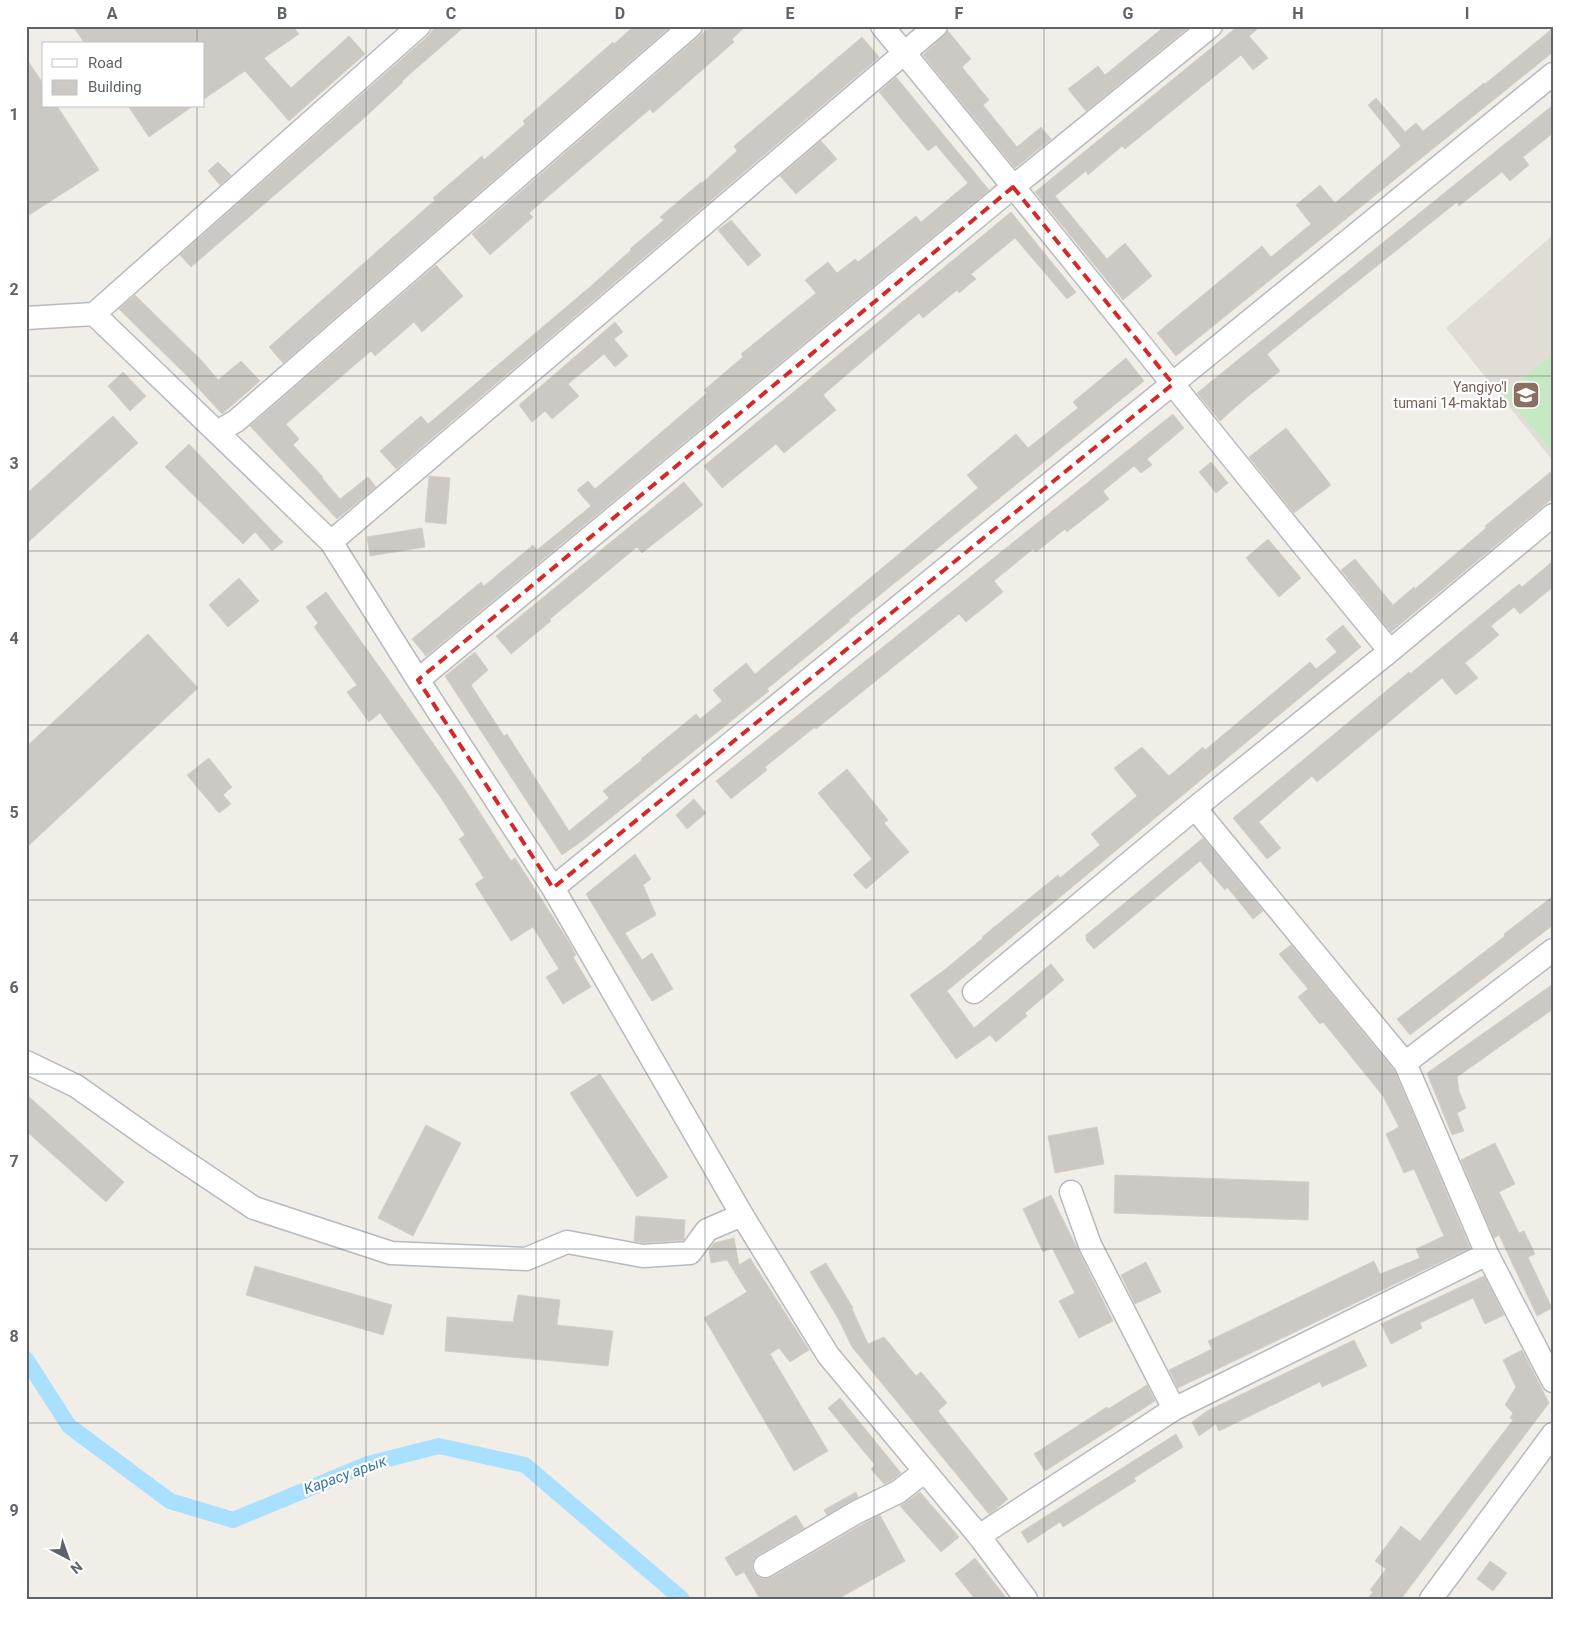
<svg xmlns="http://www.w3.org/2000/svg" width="1579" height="1625" font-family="Roboto,sans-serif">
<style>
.education{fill:#e1ddd5}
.green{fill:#c6e9c3}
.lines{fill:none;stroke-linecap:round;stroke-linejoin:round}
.canal{stroke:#a9e0ff;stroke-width:16}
.building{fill:#ccc9c4;stroke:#d6cfc5}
.minor-casing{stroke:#b7babe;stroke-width:25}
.minor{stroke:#fff;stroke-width:22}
.marked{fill:none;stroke:#d62828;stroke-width:4;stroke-dasharray:10 6;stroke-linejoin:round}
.grid{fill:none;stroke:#5e6368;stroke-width:1;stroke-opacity:0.55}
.labels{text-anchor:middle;stroke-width:4.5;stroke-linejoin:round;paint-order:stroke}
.education-label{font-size:14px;fill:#785e54;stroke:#fff;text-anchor:end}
.water-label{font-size:15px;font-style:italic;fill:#3b76a4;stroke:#fff}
.neatline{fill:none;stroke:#5e6368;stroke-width:2}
.grid-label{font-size:16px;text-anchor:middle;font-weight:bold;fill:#5e6368}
</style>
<rect width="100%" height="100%" fill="#f1eee7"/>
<path class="education" d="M1553,235V461L1446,328Z"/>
<path class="green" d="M1552,354L1553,355V453L1504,394Z"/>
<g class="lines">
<path class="canal" d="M26,1359L69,1426L170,1501L233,1520L368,1464L439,1446L525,1465L682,1599"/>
</g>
<path class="building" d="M73,26H293L299,34L264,58L291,88L349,36L365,54L289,121L245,71L204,99V44H85Z
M436,26H465L402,81L403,82L362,120L191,267L180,255L428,36Z
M634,26H671L283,363L269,347L435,200L433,198L482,156L484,160L525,124L523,121L613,42L614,44Z
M711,26H746L732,39L734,42L653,113L650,109L529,213L533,217L490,255L472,234Z
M1165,26H1190L1086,111L1068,89L1098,66L1105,75Z
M1238,26H1261L1249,36L1268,58L1253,70L1241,55L1125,149L1122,146L1088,175L1086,171L1055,196L1107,259L1125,243L1152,276L1123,300L1035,192Z
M1553,28V52L1176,356L1157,333L1262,246L1271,257L1311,224L1296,205L1320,185L1335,203L1401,146L1368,105L1376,98L1405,132L1416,123L1423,131L1484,83L1485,84Z
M948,31L971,59L962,67L989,100L983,105L1017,147L1041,127L1051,139L1015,168L923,55Z
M862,37L879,57L396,469L380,451L421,416L428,424L591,286L631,250L630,249L664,220L660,217L701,182L702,183L737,151L734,146Z
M26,58L44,85V106H57L99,170L26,217Z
M896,77L989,190L426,656L412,639L481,582L484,586L533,545L537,550L591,506L577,490L588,481L595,489L707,393L704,390L743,357L741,354L816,293L805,280L828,262L837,273L855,259L858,262L916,216L921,222L968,183L936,145L928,151L879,92Z
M1553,105V133L1523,157L1529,165L1510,181L1502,172L1459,206L1457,202L1267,354L1280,371L1246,398L1220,421L1197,393Z
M128,106H193L149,137Z
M821,141L837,159L796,194L780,176Z
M218,162L231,175L220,185L208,171Z
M1011,212L1076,292L1067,299L1015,238L971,274L976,279L959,293L957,290L923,318L919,313L823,395L836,410L784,453L776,444L722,488L704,466Z
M731,220L761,255L748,266L718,230Z
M436,265L463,296L422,332L414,322L375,356L371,351L286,424L299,439L293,445L323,477L322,478L340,499L368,477L376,487L337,519L250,426Z
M135,295L202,361L218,380L241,361L260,381L222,414L189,378L119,309Z
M615,322L623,332L614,339L628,356L615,367L604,354L568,384L579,396L552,419L545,411L532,422L519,405Z
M1126,358L1144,381L849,620L850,621L767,689L769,691L735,718L582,841L562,855L445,676L475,652L488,670L471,685L504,736L507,734L569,831L609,798L603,791L642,760L641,759L696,714L700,719L722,701L713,690L746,663L755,674L978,488L967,475L1016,434L1028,448L1078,408L1073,402Z
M123,372L146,396L130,411L108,386Z
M1173,414L1184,428L1147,459L1152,465L1141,473L1134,466L1103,491L1109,499L1067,532L1065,529L1036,552L1033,549L994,581L1003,592L966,622L959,614L816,729L815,727L765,767L767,770L731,799L716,781Z
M113,416L138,443L26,544V494Z
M1286,428L1331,485L1294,513L1249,457Z
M189,444L283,542L272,551L255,532L243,544L165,467Z
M1211,462L1228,483L1216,493L1199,472Z
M1553,470V498L1391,632L1341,570L1355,559L1393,605L1414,587L1415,589L1451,558L1486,528L1485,526Z
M429,476L450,478L446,524L425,522Z
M684,482L703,505L642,553L637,547L550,619L551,621L511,654L496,636Z
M422,528L425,547L370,556L367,537Z
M1268,539L1301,578L1279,597L1246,558Z
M1553,561V587L1520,614L1514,607L1491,626L1499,635L1465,663L1478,678L1456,695L1442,678L1317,782L1312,776L1259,822L1281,848L1267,859L1233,818L1409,672L1410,674L1519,584L1522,587Z
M239,578L259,601L228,627L209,605Z
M326,592L403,700L464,788L511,861L515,858L569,942L576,955L573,957L591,987L563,1004L546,977L559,969L533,927L511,941L475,884L484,878L459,839L465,835L441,798L380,713L369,722L347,692L357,685L314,627L318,623L306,607Z
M1343,625L1361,647L947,991L974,1028L1051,964L1064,980L1025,1013L1027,1016L996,1042L990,1035L956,1059L910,995L943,971L983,938L982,937L1058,875L1060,878L1100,845L1091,834L1137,796L1114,768L1142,747L1169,776L1203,747L1205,750L1310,662L1316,669L1337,652L1326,639Z
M148,634L198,688L26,848V747Z
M209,758L232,787L223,795L231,804L219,813L187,775Z
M847,769L888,820L884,823L909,852L866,889L853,875L872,859L818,793Z
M694,799L706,813L687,829L676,815Z
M1203,838L1263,911L1253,919L1227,887L1225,890L1200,861L1094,949L1086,940V935Z
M635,854L651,879L643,885L656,915L625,933L642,960L652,953L673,989L652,1001L586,894Z
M1553,896V925L1410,1035L1397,1019L1505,936L1504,934Z
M1291,945L1394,1070L1470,1248L1178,1388L1169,1370L1212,1349L1208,1341L1374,1261L1380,1274L1420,1258L1416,1249L1444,1236L1414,1169L1404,1173L1386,1134L1399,1127L1383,1096L1323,1022L1320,1024L1298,997L1308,989L1279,954Z
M1553,984V1009L1457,1077L1459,1091L1466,1108L1457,1113L1464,1131L1452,1135L1427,1073Z
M600,1074L668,1177L637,1197L570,1093Z
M26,1094L124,1182L106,1202L26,1131Z
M426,1125L461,1143L413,1236L378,1218Z
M1097,1127L1104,1164L1055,1173L1048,1136Z
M1495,1143L1515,1184L1499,1192L1519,1233L1524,1231L1535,1254L1528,1257L1552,1308L1537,1316L1499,1235L1494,1238L1461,1160Z
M1115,1175L1309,1182L1308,1220L1114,1213Z
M1051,1195L1113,1321L1079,1338L1059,1301L1075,1293L1052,1248L1043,1252L1023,1209Z
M636,1216L685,1220L684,1240L644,1243L634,1241Z
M734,1238L739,1265L750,1258L809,1350L790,1362L779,1348L770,1354L828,1451L794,1471L704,1318L747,1292L727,1260L711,1263L709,1250L714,1243Z
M1146,1262L1161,1292L1135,1304L1121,1275Z
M826,1263L853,1308L852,1309L868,1344L884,1337L916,1376L921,1372L947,1403L938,1411L1008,1499L995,1510L989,1514L852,1347L839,1320L810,1272Z
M255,1266L392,1305L383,1335L246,1295Z
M1484,1276L1504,1315L1485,1324L1473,1298L1420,1323L1422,1328L1391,1344L1381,1324Z
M518,1295L560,1300L557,1325L613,1331L608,1366L445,1351L447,1317L513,1322Z
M1354,1340L1367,1366L1322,1387L1320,1382L1219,1431L1216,1424L1199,1436L1192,1422L1207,1411Z
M1522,1350L1549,1403L1401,1599H1367L1373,1592L1370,1590L1386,1569L1375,1561L1401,1526L1420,1541L1513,1420L1510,1418L1513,1413L1505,1405L1516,1387L1503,1360Z
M1147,1385L1155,1401L1045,1471L1034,1454L1107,1407L1108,1409Z
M840,1398L901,1473L891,1481L884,1484L871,1469L875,1465L828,1408Z
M1176,1434L1183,1447L1134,1478L1136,1481L1063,1527L1060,1522L1028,1543L1021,1532Z
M856,1492L858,1497L827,1515L824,1510Z
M920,1492L959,1537L941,1552L900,1506Z
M796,1515L804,1528L758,1555L754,1559L752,1567L753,1572L758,1577L765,1579L772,1577L863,1524L880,1515L905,1561L838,1599H760L744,1572L736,1576L725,1558Z
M975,1558L1007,1599H975L955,1574Z
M1490,1561L1507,1573L1493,1591L1477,1579Z"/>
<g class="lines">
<g class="minor-casing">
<path id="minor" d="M882,26C1053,233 1219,444 1390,651
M94,314L419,26
M26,318L94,314L331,542L418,680L553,888L742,1215L828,1355L979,1536L1026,1599
M217,432L236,421L691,26
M331,542L936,26
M418,680L1013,187L1211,26
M1195,808L1405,1063L1487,1254L1553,1381
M553,888L1553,74
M974,992L1195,808L1390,651L1553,515
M26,1062L76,1086L151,1139L254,1208L391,1253L526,1259L567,1242L643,1256L690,1253L707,1230L742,1215
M1405,1063L1553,950
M1071,1192L1090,1245L1174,1409
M979,1536L1174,1409L1487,1254
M765,1566L857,1512L898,1492L925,1471
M1431,1599L1553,1434"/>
</g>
<use href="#minor" class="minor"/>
</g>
<path class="marked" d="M1013,187L1173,384L553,888L418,680Z"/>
<path class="grid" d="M197,26V44M366,26V1599M536,26V1599M705,26V1599M874,26V1599M1044,26V1599M1213,26V1599M1382,26V1599M197,106V1599M26,202H1553M26,376H1553M26,551H1553M26,725H1553M26,900H1553M26,1074H1553M26,1249H1553M26,1423H1553"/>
<defs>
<g id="school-square" transform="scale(1.4375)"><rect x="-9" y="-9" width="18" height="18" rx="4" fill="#8d6e63" stroke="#fff"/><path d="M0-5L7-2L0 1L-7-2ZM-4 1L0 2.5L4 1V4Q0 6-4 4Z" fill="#fff"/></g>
</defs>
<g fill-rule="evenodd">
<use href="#school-square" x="1526" y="395"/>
</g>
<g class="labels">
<g class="education-label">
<text x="1507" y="392">Yangiyo'l<tspan x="1507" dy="16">tumani 14-maktab</tspan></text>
</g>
<g class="water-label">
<text transform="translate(345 1475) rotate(-20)" y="5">Карасу арык</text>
</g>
</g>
<rect width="1579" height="1625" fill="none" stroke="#ffffff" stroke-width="55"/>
<rect x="42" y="42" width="162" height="65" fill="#ffffff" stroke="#bfc1c3"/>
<rect x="52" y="59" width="25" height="8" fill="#ffffff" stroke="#bfc1c3"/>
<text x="88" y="68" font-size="15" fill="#5e6368">Road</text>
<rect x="52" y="80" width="25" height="15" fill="#ccc9c4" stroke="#bfc1c3"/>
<text x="88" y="92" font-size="15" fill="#5e6368">Building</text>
<g transform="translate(68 1558) rotate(139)" stroke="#ffffff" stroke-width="4" paint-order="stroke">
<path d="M0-4L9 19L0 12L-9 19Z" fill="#5e6368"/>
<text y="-8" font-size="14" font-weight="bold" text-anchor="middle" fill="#5e6368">N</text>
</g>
<rect x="28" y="28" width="1524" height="1570" class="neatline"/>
<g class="grid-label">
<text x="112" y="19">A</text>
<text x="282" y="19">B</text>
<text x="451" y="19">C</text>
<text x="620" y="19">D</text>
<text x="790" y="19">E</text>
<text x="959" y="19">F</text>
<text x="1128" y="19">G</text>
<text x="1298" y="19">H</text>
<text x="1467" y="19">I</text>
<text x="14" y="120">1</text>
<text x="14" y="295">2</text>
<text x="14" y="469">3</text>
<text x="14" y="644">4</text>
<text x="14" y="818">5</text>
<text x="14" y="993">6</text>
<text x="14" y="1167">7</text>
<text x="14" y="1342">8</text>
<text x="14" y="1516">9</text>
</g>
</svg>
